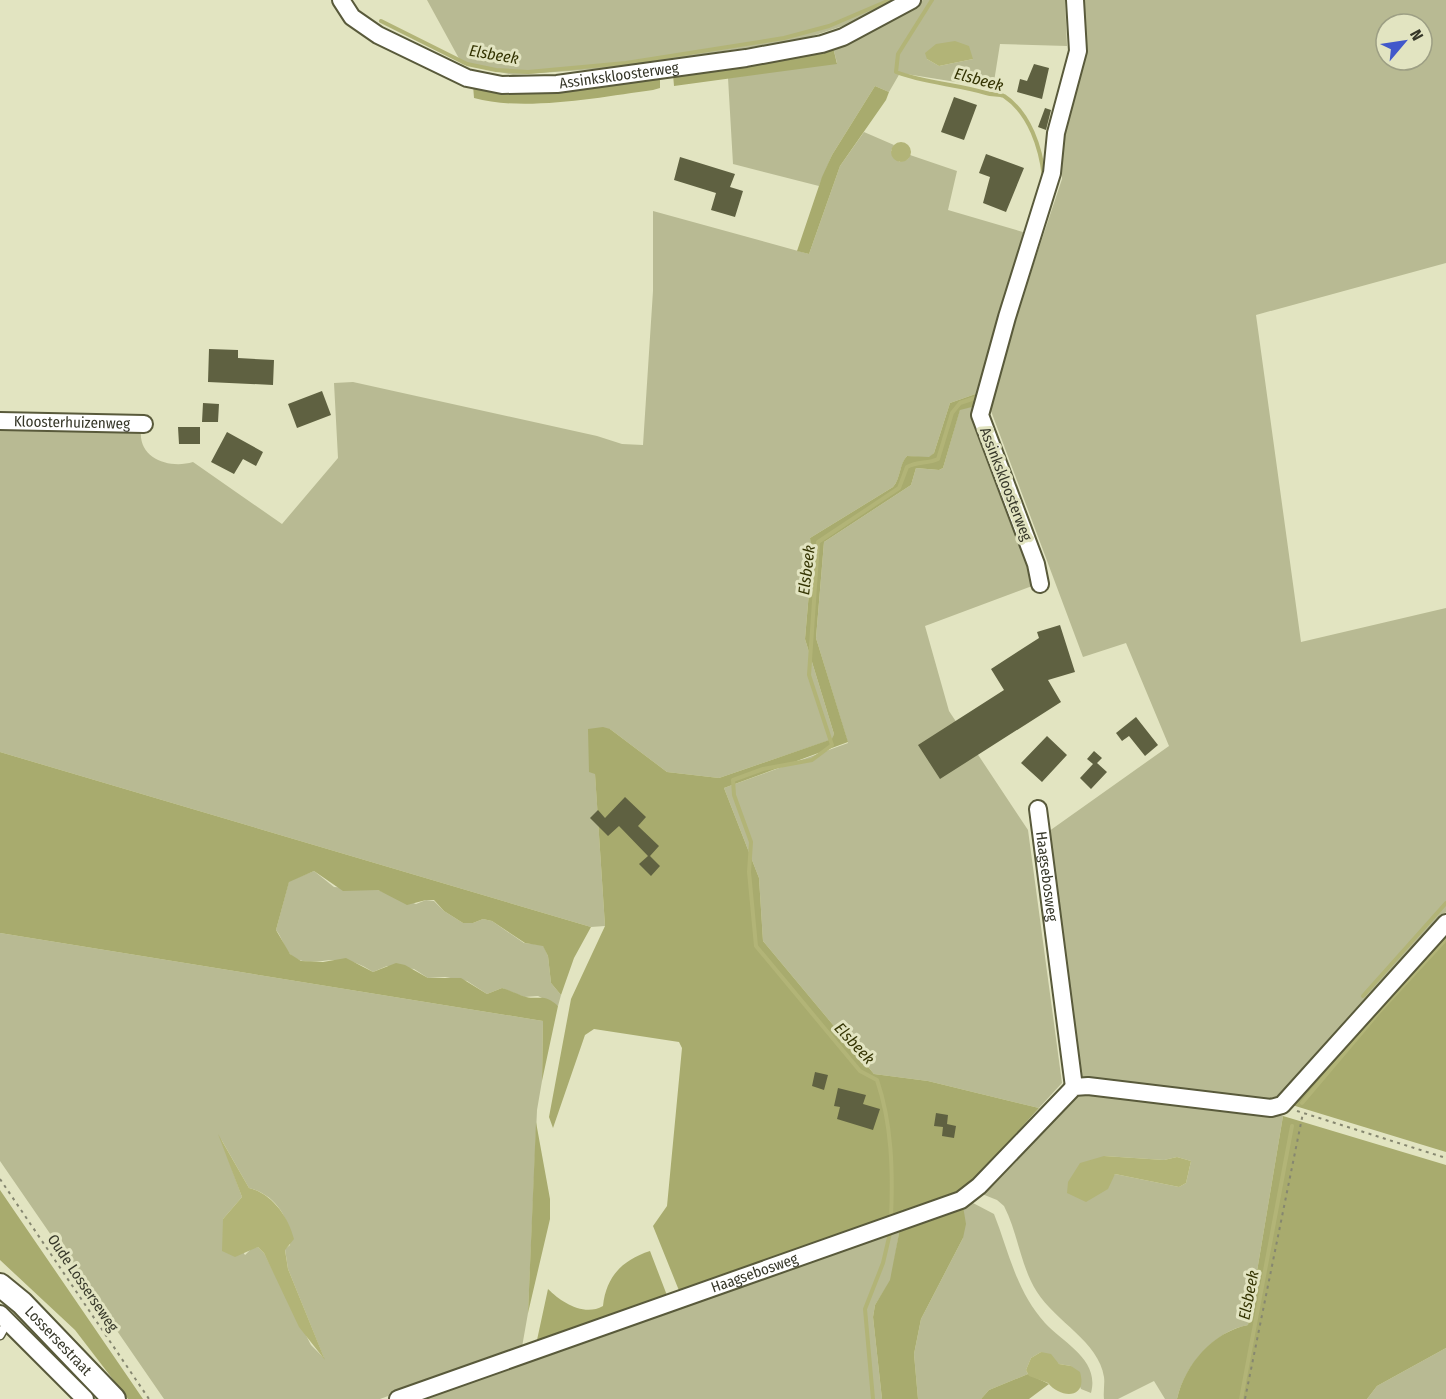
<svg xmlns="http://www.w3.org/2000/svg" width="1446" height="1399" font-family="'Fira Sans Condensed',sans-serif">
<style>
.green{fill:#b8ba93;fill-rule:evenodd}
.forest{fill:#a8ab6e}
.water{fill:#b2b477}
.lines{fill:none;stroke-linecap:round;stroke-linejoin:round}
.stream{stroke:#b2b477;stroke-width:4}
.building{fill:#5f6141}
.service-casing{stroke:#595a3b;stroke-width:11}
.minor-casing{stroke:#595a3b;stroke-width:20}
.secondary-casing{stroke:#595a3b;stroke-width:26}
.path{stroke:#868770;stroke-width:2;stroke-dasharray:3 4.5;stroke-linecap:butt}
.service{stroke:#fff;stroke-width:8}
.minor{stroke:#fff;stroke-width:16}
.secondary{stroke:#fff;stroke-width:22}
.labels{text-anchor:middle;stroke-width:6;stroke-linejoin:round;paint-order:stroke}
.street-label{font-size:15px;fill:#363729;stroke:#e2e4c1}
.water-label{font-size:16px;font-style:italic;fill:#343402;stroke:#e2e4c1}
</style>
<rect width="100%" height="100%" fill="#e2e4c1"/>
<path class="green" d="M427,0H892L849,24L800,40L610,68L513,75L462,64Z
M923,0H1065L1067,46L1000,44L993,88L900,73L889,92L875,86L832,155L819,186L733,164L728,78L837,63L833,47ZM927,59H973L939,66Z
M1076,0H1446V263L1256,315L1301,642L1446,608V912L1279,1103L1078,1080L1045,834L1169,746L1126,643L1083,657L991,411L1005,350L1062,179V139ZM1386,24H1422V60H1386Z
M864,132L894,145L891,151L894,158L900,162L908,159L910,155L957,171L948,210L1033,235L984,391L950,403L934,453L929,458L907,456C899,465 901,478 893,487L810,538L812,557L805,639L834,734L833,739L719,778L667,772L610,729L595,773L605,926L591,927L0,752V427L122,432L141,430C138,459 170,469 193,462L282,524L338,458L334,383L353,382L597,436L622,444L643,445L653,291V211L809,254L840,166Z
M980,405L1043,582L925,626L949,711L1028,830L1062,1083L1039,1108L928,1081L874,1074L763,941L759,878L724,788L848,743L816,638L824,542L911,485L916,468L939,470L943,468L960,409Z
M314,871L334,887L378,890L416,904L426,900L434,901L444,911L463,923H473L483,919L492,921L524,943L543,945L548,956L551,983L561,995L558,1006L538,996L524,997L502,988L487,994L467,981L445,977L428,978L414,969L387,966L373,972C361,964 351,960 337,960C322,959 304,967 291,955C284,948 282,937 276,930L289,881Z
M0,933L543,1021L542,1081L537,1110L528,1313L522,1347L380,1399H164L0,1161ZM221,1139L249,1188C275,1194 292,1220 290,1245L285,1249L288,1269L324,1358L311,1345L264,1253L258,1247L252,1248L245,1255L223,1219L242,1197Z
M1079,1093L1283,1116L1248,1325C1214,1331 1184,1367 1177,1399H1165L1154,1381L1118,1399H1104C1103,1392 1105,1384 1104,1377C1099,1342 1055,1321 1037,1292C1020,1265 1018,1233 1004,1206L997,1200L982,1194ZM1104,1156L1164,1160L1177,1157L1191,1161L1186,1183L1179,1187L1115,1174L1111,1179Z
M973,1203L994,1214C1009,1252 1016,1291 1045,1323C1063,1343 1100,1359 1091,1393L1081,1389L1071,1366L1059,1364L1041,1352L1031,1358L1026,1370L1028,1374L989,1390L981,1399H918L914,1354L921,1319L963,1238V1206Z
M900,1228L891,1280L875,1305L873,1317L882,1399H421Z
M1446,1348V1399H1367L1377,1386Z"/>
<path class="forest" d="M833,47L837,64L674,86L673,74Z
M660,76V88L653,90C601,97 524,112 474,98L473,85C514,100 613,81 660,76Z
M875,86L889,92L886,100L840,166L809,254L797,251L822,177L832,155Z
M984,391L980,405L960,410L943,468L939,470L916,468L911,485L824,542L816,638L848,742L724,788L759,878L763,941L874,1074L928,1081L1039,1108L962,1193L680,1293L653,1226L667,1206L682,1048L679,1042L594,1029L585,1035L553,1128L549,1117L571,999L605,926L595,774L589,772L588,729L603,727L610,729L667,772L719,778L832,739L834,734L805,639L812,557L810,538L893,487C901,478 899,464 907,456L929,457L934,453L950,403Z
M0,752L591,927L574,958L561,995L551,983L548,956L543,946L525,943L492,921L483,919L473,923H463L444,911L434,900H426L407,905L378,890L343,891L314,871L289,882L276,930L290,954L301,961L323,962L346,958L373,972L396,963L405,965L428,978H461L487,994L502,988C510,990 519,995 526,997C541,1000 544,993 558,1006L542,1081L543,1021L0,933Z
M1446,930V1152L1292,1105Z
M1283,1116L1446,1165V1348L1377,1386L1367,1399H1177C1185,1364 1213,1332 1248,1325Z
M536,1122L550,1199V1219L528,1313Z
M0,1190L143,1399H128L75,1330L0,1260Z
M963,1206L966,1224L963,1238L921,1319L914,1354L918,1399H882L873,1317L875,1305L890,1280L900,1228Z
M650,1251L668,1298L542,1341L537,1340L548,1289C561,1302 584,1317 603,1306C606,1277 622,1260 650,1251Z
M1028,1374L1049,1384L1029,1399H981L989,1390Z"/>
<path class="water" d="M955,41L969,46L973,59L939,66L927,59L925,53L936,44Z
M891 152a10 10 0 1 1 20 0a10 10 0 1 1-20 0Z
M218,1134L249,1188C272,1194 288,1216 294,1239L285,1250L288,1269L325,1360L299,1327L264,1253L258,1247L235,1257L222,1251L223,1219L242,1197Z
M1104,1156L1164,1160L1177,1157L1191,1161L1186,1183L1179,1187L1115,1174L1108,1189L1086,1202L1067,1193L1068,1182L1080,1163Z
M1041,1352L1051,1354L1059,1364L1071,1366L1080,1372C1088,1399 1061,1399 1048,1383L1029,1376L1026,1370L1031,1358Z"/>
<g class="lines">
<path class="stream" d="M932,0L898,54L896,72C924,83 957,84 986,93C992,95 999,94 1004,96C1030,113 1041,149 1044,177
M381,21L467,64L496,70L528,72L626,63L784,38L829,26L890,0
M1363,996L1446,903
M1302,1103L1379,1012L1446,939
M891,1218C893,1172 892,1124 877,1080L860,1071L756,946L749,872L751,842L734,795L733,780L763,769L812,760L832,745L809,675L818,542L899,488L907,467C918,461 927,464 938,459L952,413L960,403L978,397
M873,1399L865,1309L883,1263L890,1233
M1241,1399L1292,1126"/>
</g>
<path class="building" d="M1034,64L1049,68L1042,99L1017,92L1020,79L1027,81Z
M954,97L977,105L964,140L941,132Z
M1045,108L1051,110L1046,130L1038,127Z
M986,154L1024,168L1006,212L983,203L990,177L979,173Z
M680,157L735,174L730,187L743,191L735,217L711,210L716,193L674,180Z
M209,349L238,350V358L274,360L273,385L208,382Z
M322,391L331,415L297,428L288,404Z
M203,403L219,404L218,422H202Z
M178,427H200V444H179Z
M227,432L263,452L256,466L243,459L234,474L211,462Z
M1060,625L1075,672L1048,680L1061,702L940,779L918,745L1004,690L991,669L1039,638L1037,632Z
M1136,717L1158,745L1145,756L1129,736L1122,741L1116,733Z
M1047,736L1067,755L1042,782L1021,763Z
M1094,751L1102,758L1097,763L1107,772L1091,789L1080,778L1093,764L1087,759Z
M625,797L646,817L638,826L659,846L650,856L660,866L651,876L639,864L648,856L619,826L608,836L590,818L598,810L605,818Z
M815,1072L828,1075L824,1090L812,1086Z
M838,1088L866,1095L863,1104L880,1109L873,1130L837,1119L840,1107L834,1106Z
M936,1113L948,1115L947,1124L956,1126L954,1138L942,1136L943,1127L934,1126Z"/>
<g class="lines">
<g class="service-casing">
<path id="service" d="M0,1335L8,1321"/>
</g>
<g class="minor-casing">
<g id="minor">
<path id="s1" d="M341,0L352,17L378,35L467,78L502,85L557,84L746,58L822,44L843,37L912,0"/>
<path id="s2" d="M0,421L144,424"/>
<path d="M1040,584L1036,564L980,415L1007,317L1052,173L1056,133L1078,51L1075,0"/>
<path id="s3" d="M1038,809L1074,1087"/>
<path d="M0,1314L85,1399"/>
<path id="s4" d="M398,1399L961,1200L979,1186L1074,1087L1088,1086L1271,1108L1282,1105L1446,923"/>
</g>
</g>
<g class="secondary-casing">
<g id="secondary">
<path id="s5" d="M0,1285L22,1303L114,1399"/>
</g>
</g>
<path class="path" d="M1297,1111L1446,1158
M0,1179L149,1399
M1245,1399L1303,1113"/>
<use href="#service" class="service"/>
<use href="#minor" class="minor"/>
<use href="#secondary" class="secondary"/>
</g>
<g class="labels">
<g class="street-label">
<text dy="5" stroke="none"><textPath href="#s1" startOffset="304">Assinkskloosterweg</textPath></text>
<text dy="5" stroke="none"><textPath href="#s2" startOffset="72">Kloosterhuizenweg</textPath></text>
<text transform="translate(1006 484) rotate(69)" y="5">Assinkskloosterweg</text>
<text dy="5" stroke="none"><textPath href="#s3" startOffset="68">Haagsebosweg</textPath></text>
<text dy="5" stroke="none"><textPath href="#s4" startOffset="378">Haagsebosweg</textPath></text>
<text transform="translate(83 1283) rotate(56)" y="5">Oude Losserseweg</text>
<text dy="5" stroke="none"><textPath href="#s5" startOffset="81">Lossersestraat</textPath></text>
</g>
<g class="water-label">
<text transform="translate(494 54) rotate(10)" y="6">Elsbeek</text>
<text transform="translate(979 79) rotate(15)" y="6">Elsbeek</text>
<text transform="translate(806 570) rotate(-83)" y="6">Elsbeek</text>
<text transform="translate(855 1043) rotate(47)" y="6">Elsbeek</text>
<text transform="translate(1248 1295) rotate(-79)" y="6">Elsbeek</text>
</g>
</g>
<g transform="translate(1404 42) rotate(61)"><circle r="28" fill="#e2e4c1" stroke="#9d9f84" stroke-width="1.5"/>
<path d="M0-4.5L10 22L0 15L-10 22Z" fill="#4158cb"/>
<text y="-9" font-size="16" font-weight="bold" text-anchor="middle" fill="#363729">N</text>
</g>
</svg>
